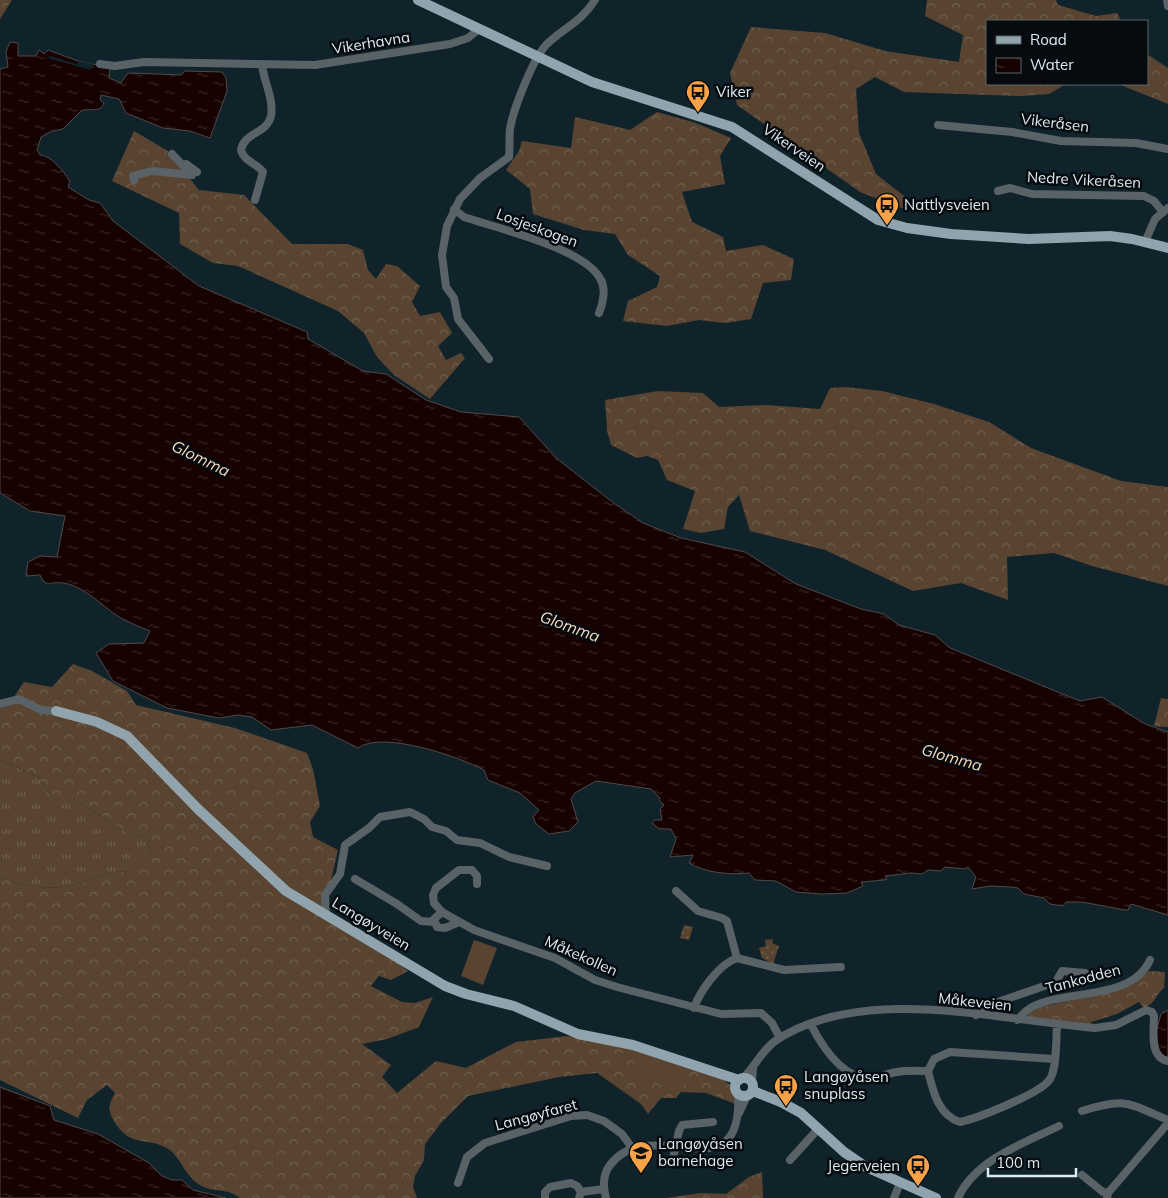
<svg xmlns="http://www.w3.org/2000/svg" width="1168" height="1198" font-family="Mulish,sans-serif">
<style>
.grass{fill:url(#grass-tufts)}
.forest{fill:url(#forest-crowns)}
.park{fill:url(#park-dots)}
.pitch{fill:#584431}
.water{fill:url(#water-ripples);stroke:#524848}
.pier{fill:#10232b}
.lines{fill:none;stroke-linecap:round;stroke-linejoin:round}
.minor{stroke:#596266;stroke-width:8}
.major{stroke:#91a4ad;stroke-width:10}
.labels{text-anchor:middle;stroke-width:5;stroke-linejoin:round;paint-order:stroke}
.street-label{font-size:15px;fill:#deeaef;stroke:#050b0f}
.poi-label{font-size:15px;fill:#deeaef;stroke:#050b0f;text-anchor:start}
.water-label{font-size:16px;font-style:italic;fill:#f9d9bc;stroke:#050b0f}
</style>
<defs>
<pattern id="grass-tufts" width="24" height="20" patternUnits="userSpaceOnUse" patternTransform="scale(1.25)"><rect width="24" height="20" fill="#584431"/><path d="M3 7l-1-3M5 7V3M7 7l1-3M15 17l-1-3M17 17v-4M19 17l1-3" fill="none" stroke="#705f4f"/></pattern>
<pattern id="forest-crowns" width="20" height="18" patternUnits="userSpaceOnUse" patternTransform="scale(1.25)"><rect width="20" height="18" fill="#584431"/><path d="M2 6a3 3 0 1 1 6 0M12 15a3 3 0 1 1 6 0" fill="none" stroke="#705f4f"/></pattern>
<pattern id="park-dots" width="8" height="8" patternUnits="userSpaceOnUse" patternTransform="scale(1.25)"><rect width="8" height="8" fill="#584431"/><path d="M2 2h.1M6 6h.1" fill="none" stroke="#705f4f" stroke-width="1.8" stroke-linecap="round"/></pattern>
<pattern id="water-ripples" width="26" height="14" patternUnits="userSpaceOnUse" patternTransform="scale(1.25)"><rect width="26" height="14" fill="#160200"/><path d="M2 4q2-2 4 0t4 0M15 11q2-2 4 0t4 0" fill="none" stroke="#372726"/></pattern>
</defs>
<rect width="100%" height="100%" fill="#10232b"/>
<path class="grass" d="M0,760L38,777L51,796L73,799L128,833L148,838L151,859L131,872C113,869 94,880 78,884C52,892 24,886 0,877Z"/>
<path class="forest" d="M0,0H12L0,19Z
M927,0H1056L1058,5L1096,16L1117,13L1121,21H987V84H1066L1049,94L1021,96L904,92L875,77L856,89L859,133L876,174L908,199L907,210L860,192L737,105L730,73L751,27L825,33L885,51L959,62L963,35L925,16Z
M1147,54L1168,68V104L1118,84H1147Z
M657,112L696,123L731,138L720,156L725,184L682,192L692,222L723,237L726,251L763,245L794,259L791,280L763,283L751,319L725,323L699,320L667,326L623,321L628,301L657,287L660,276L628,255L615,234L584,230L533,214L530,189L506,170L519,151L522,141L571,148L575,117L630,130Z
M134,131L168,151L199,190L244,195L292,244H348L363,250L368,270L376,279L386,264L397,266L420,286L412,302L420,316L440,312L452,333L438,346L446,360L461,353L465,358L430,399L394,375L377,357L364,333L338,311L238,266L213,263L180,244L179,213L112,181Z
M846,387L882,391L934,404L989,422L1031,448L1121,481L1168,487V586L1092,566L1054,553L1007,557L1008,600L961,583L913,591L825,550L750,531L739,495L728,507L724,529L701,533L683,529L695,491L667,480L658,460L647,456L637,458L611,445L607,431L605,400L658,391L703,393L719,407L766,405L820,409L830,388Z
M73,664L92,671L127,691L136,705L235,728L307,753L313,769L320,806L310,822L313,837L338,850L326,901L329,920L392,958L408,971L391,980L379,976L371,986L402,1002L415,1003L433,997L419,1027L387,1039L362,1044L391,1065L382,1077L397,1093L436,1061L466,1068L516,1042L567,1036L643,1049L716,1074L730,1085L736,1104L706,1093L681,1092L676,1098H661L648,1114L641,1104L597,1073L559,1077L468,1096L441,1123L425,1144L424,1160L415,1176L413,1187L417,1198H240C226,1187 212,1193 200,1185C185,1176 181,1159 170,1150C148,1135 131,1150 114,1121C107,1109 109,1104 115,1093L107,1085L87,1100L78,1118L0,1080V877C24,886 52,892 78,884C94,880 113,869 131,872L138,859H151L148,838L128,833L73,799L62,803L51,796L38,777L0,760V704L12,700L24,682L52,687Z
M1161,698L1168,699V727L1154,726Z
M1149,971L1165,972L1164,988C1155,995 1157,1002 1144,1008L1139,1002L1117,1014L1091,1022V1027L1029,1019L1027,1013L1041,1007L1122,989Z
M762,1172L763,1198H666L701,1193L726,1194L749,1177Z"/>
<path class="park" d="M684,925L693,927L689,940L680,938Z
M773,939L772,943L779,946L773,964L762,958L759,948L766,946L765,940Z"/>
<path class="pitch" d="M474,940L497,948L483,985L461,976Z
M637,1056L688,1069L683,1089L632,1076Z"/>
<path class="water" d="M10,42L18,43V56H36L39,50L44,54L48,50L78,61L110,68L109,78L121,83L127,74L131,73L181,75L185,71L222,72L226,78L227,91L210,138L190,131L163,128L126,113L119,99L101,95L100,100L104,103C100,114 90,107 81,111L63,129L52,131L41,137L37,150L40,155C52,156 62,170 70,181L68,187L89,200L100,203L113,221L199,286L307,332L308,339L363,371L386,374L426,400L461,412L519,417L556,458L615,504L643,523L681,538L745,552L796,584L861,609L884,614L899,625L935,635L950,648L1080,701L1102,697L1145,724L1168,732V915L1131,904L1128,910H1125L1082,902H1066L1063,906L1050,904L1044,898L1024,894L1018,888L1011,887L990,886L972,889L976,877L968,867L965,869L945,867L941,871L928,870L922,874L911,873L885,876L887,879L884,880L861,882L863,886L847,893L822,894L796,892L776,881L755,880L749,873C729,875 706,873 689,863L693,855L670,857L676,839L671,829H659L652,823L655,820H662L660,809L664,805L659,800L660,798L651,789L596,781L575,793L571,799L578,822L569,831L549,834L536,824L533,817L539,810L520,793L488,780L484,770C460,757 382,730 358,748L312,725L271,730L252,717L238,715L219,718L167,708L113,681L96,653L109,644L144,643L150,631C140,627 130,623 121,618C99,605 77,576 48,584L43,581L40,575L26,576L28,562L40,556L57,557L65,516L30,511L0,493V69L8,67L6,52Z
M1168,1010V1056L1165,1057L1158,1052L1156,1032L1161,1014Z
M0,1087L50,1106L54,1120L98,1134L149,1163L162,1176L172,1180H182L193,1190L226,1198H0Z"/>
<path class="pier" d="M50,56L77,64L78,61L93,64L91,70L47,58Z"/>
<g class="lines">
<path class="minor" d="M1167,0L1168,6
M100,64L115,66L144,62L315,65L450,44L468,38L479,29
M938,125L1012,132L1061,141L1136,143L1168,149
M186,164L197,172
M134,180L133,176L152,171L192,175L172,154
M998,191L1010,188L1032,194L1144,196L1154,201L1163,212
M255,200L263,172C257,163 244,162 241,150C244,132 267,134 271,116C274,99 264,82 262,65
M454,209L464,217C496,228 587,249 601,280C606,289 603,304 599,313
M1145,242L1155,219L1168,208
M489,359L458,319L454,298L446,287L442,255L447,226L460,199L480,178L509,157C510,148 509,138 510,129C513,110 533,58 547,44C564,28 582,21 595,0
M0,704L19,699L41,710L56,711
M355,879L397,904L421,921L434,922
M477,884V876L472,870H459L436,888L433,895L434,903L442,912L474,930L555,958L595,980L617,987L721,1014L761,1013L772,1023L780,1038
M676,891L698,911L722,918L727,921L737,958
M442,912L434,919L437,927L445,928L459,922
M326,915L325,895L340,874L345,845L369,828L380,817L410,812L424,819L432,827L446,831L457,840L480,843L509,857L547,866
M737,958L784,970L841,967
M694,1008C700,991 719,964 737,958
M976,1015L995,1003L1056,982L1062,971L1085,973L1095,977
M1017,1020C1022,1015 1026,1010 1032,1007C1066,989 1132,1001 1150,960
M811,1025C822,1046 842,1079 870,1078C879,1078 888,1073 897,1072C907,1070 918,1071 928,1071
M928,1071C933,1091 938,1115 960,1122C978,1118 1042,1093 1050,1079C1057,1068 1056,1039 1057,1025
M928,1071L934,1059L950,1052L1054,1059
M743,1078C756,1066 762,1049 778,1039C866,984 998,1020 1095,1028L1116,1025L1146,1010L1152,1012L1154,1016C1154,1030 1149,1058 1168,1061
M752,1082L753,1069
M1082,1111C1126,1097 1127,1103 1168,1120
M739,1113L747,1096
M674,1154L679,1131L682,1125L713,1122
M790,1160L819,1128
M1082,1175L1103,1192L1108,1193
M458,1183L467,1157L485,1143L571,1116L587,1115L604,1121L622,1134L632,1148
M581,1192L604,1189
M545,1198V1192L550,1187L571,1183L577,1186L581,1192L579,1198
M606,1198C603,1187 603,1174 610,1165C650,1111 744,1198 738,1093
M894,1198L900,1183
M958,1198C975,1160 1024,1143 1059,1126
M1107,1198L1108,1193L1168,1123"/>
<path class="major" d="M418,0L592,82L732,127L878,220L907,228L951,234L1029,239L1110,236L1132,239L1168,248
M56,711L97,722L127,736L198,809L286,891L445,986L466,994L514,1006L578,1034L633,1045L739,1080
M735 1087a9 9 0 1 1 18 0a9 9 0 1 1-18 0Z
M753,1091L781,1102L801,1113L844,1152L866,1167L936,1198"/>
</g>
<defs>
<g id="bus-pin" transform="scale(1.25)"><path d="M0 17L-7.5 6A9.5 9.5 0 1 1 7.5 6Z" fill="#f7a248" stroke="#050b0f"/><path d="M-5-6H5V4H4V6H2V4H-2V6H-4V4H-5ZM-3.5-4V0h7V-4ZM-3.5 1.2v1.5H-2V1.2ZM2 1.2v1.5H3.5V1.2Z" fill="#111"/></g>
<g id="school-pin" transform="scale(1.25)"><path d="M0 17L-7.5 6A9.5 9.5 0 1 1 7.5 6Z" fill="#f7a248" stroke="#050b0f"/><path d="M0-5L7-2L0 1L-7-2ZM-4 1L0 2.5L4 1V4Q0 6-4 4Z" fill="#111"/></g>
</defs>
<g fill-rule="evenodd">
<use href="#bus-pin" x="698" y="92"/>
<use href="#bus-pin" x="887" y="205"/>
<use href="#bus-pin" x="786" y="1086"/>
<use href="#school-pin" x="641" y="1153"/>
<use href="#bus-pin" x="918" y="1166"/>
</g>
<g class="labels">
<g class="street-label">
<text transform="translate(371 43) rotate(-9)" y="5">Vikerhavna</text>
<text transform="translate(1055 123) rotate(7)" y="5">Vikeråsen</text>
<text transform="translate(794 148) rotate(34)" y="5">Vikerveien</text>
<text transform="translate(1084 180) rotate(3)" y="5">Nedre Vikeråsen</text>
<text transform="translate(537 228) rotate(20)" y="5">Losjeskogen</text>
<text transform="translate(371 924) rotate(31)" y="5">Langøyveien</text>
<text transform="translate(581 956) rotate(24)" y="5">Måkekollen</text>
<text transform="translate(1083 979) rotate(-15)" y="5">Tankodden</text>
<text transform="translate(975 1002) rotate(6)" y="5">Måkeveien</text>
<text transform="translate(536 1115) rotate(-15)" y="5">Langøyfaret</text>
</g>
<g class="poi-label">
<text x="716" y="97">Viker</text>
<text x="904" y="210">Nattlysveien</text>
<text x="804" y="1082">Langøyåsen<tspan x="804" dy="17">snuplass</tspan></text>
<text x="658" y="1149">Langøyåsen<tspan x="658" dy="17">barnehage</tspan></text>
<text x="900" y="1171" text-anchor="end">Jegerveien</text>
</g>
<g class="water-label">
<text transform="translate(201 458) rotate(26)" y="6">Glomma</text>
<text transform="translate(570 626) rotate(20)" y="6">Glomma</text>
<text transform="translate(952 757) rotate(16)" y="6">Glomma</text>
</g>
</g>
<rect x="986" y="20" width="162" height="65" fill="#050b0f" stroke="#5c6469"/>
<rect x="996" y="36" width="25" height="8" fill="#91a4ad" stroke="#5c6469"/>
<text x="1030" y="45" font-size="15" fill="#deeaef">Road</text>
<rect x="996" y="58" width="25" height="15" fill="url(#water-ripples)" stroke="#5c6469"/>
<text x="1030" y="70" font-size="15" fill="#deeaef">Water</text>
<path d="M988 1168v8h88v-8" fill="none" stroke="#deeaef" stroke-width="2.5"/>
<text x="996" y="1168" font-size="15" fill="#deeaef" stroke="#050b0f" stroke-width="4" paint-order="stroke">100 m</text>
</svg>
